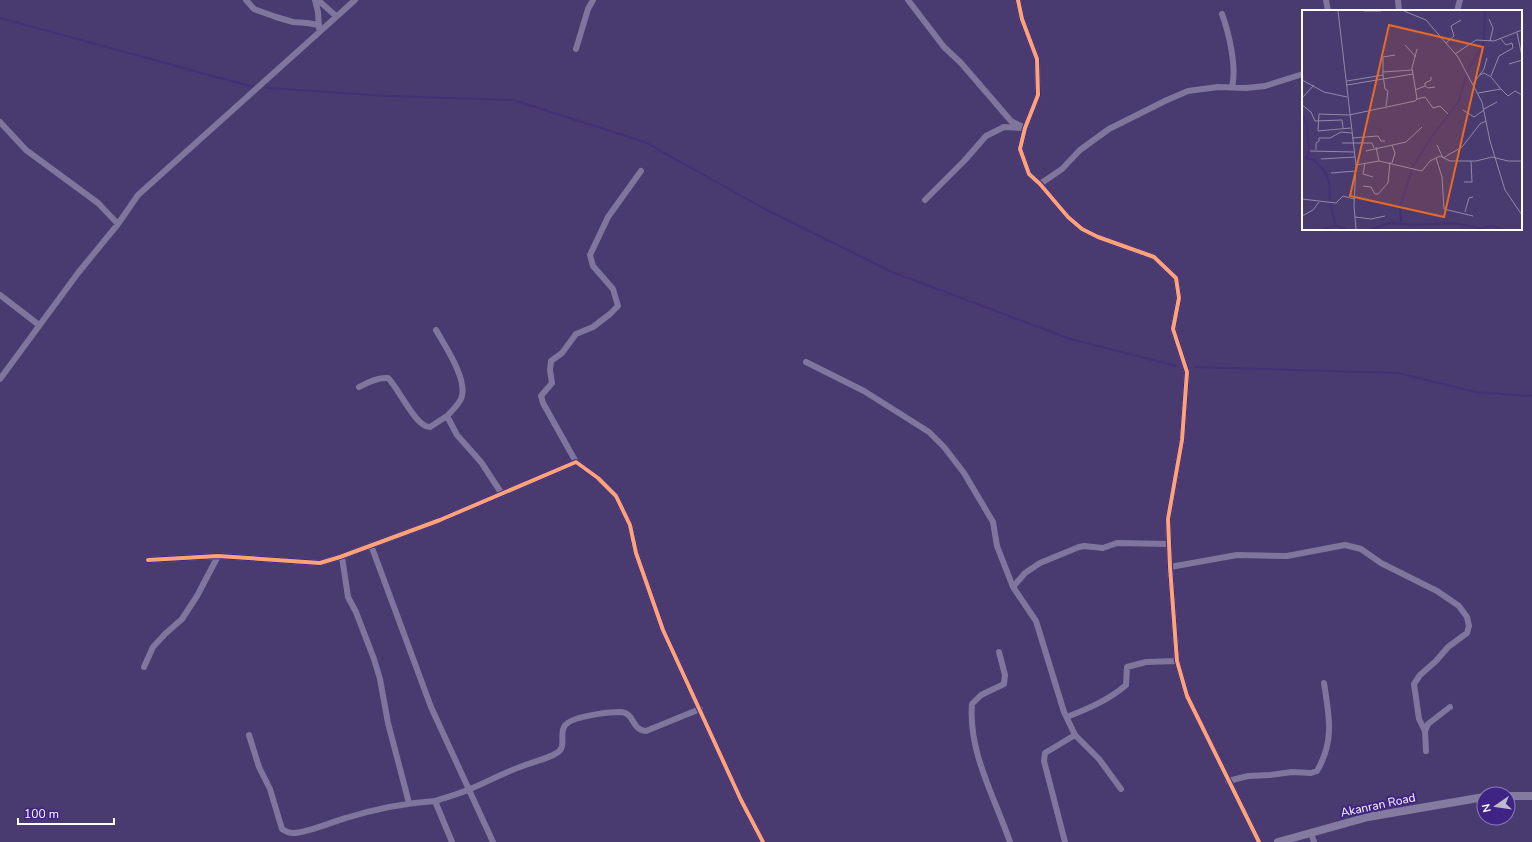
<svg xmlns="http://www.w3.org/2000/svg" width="1532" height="842" font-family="'Nunito Sans',sans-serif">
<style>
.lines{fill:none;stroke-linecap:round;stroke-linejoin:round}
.stream{stroke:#443077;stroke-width:2}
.street{stroke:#80769d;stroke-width:6}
.secondary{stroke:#857ba1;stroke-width:8}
.cycleway-casing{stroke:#3f2485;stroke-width:6}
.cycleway{stroke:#fda474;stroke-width:4}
.labels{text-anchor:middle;stroke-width:4;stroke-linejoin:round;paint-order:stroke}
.street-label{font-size:12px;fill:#fff;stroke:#3f2485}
.inset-river{fill:none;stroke:#443077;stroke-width:2}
.inset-road{fill:none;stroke:#9289a9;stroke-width:1}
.view{fill:#ea6a24;fill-opacity:0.15;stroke:#ea6a24;stroke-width:2}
.inset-edge{fill:none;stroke:#fff;stroke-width:2}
</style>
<rect width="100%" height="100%" fill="#493a6f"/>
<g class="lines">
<path class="stream" d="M0,18L253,87
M267,88L389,96L513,100L645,142L763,208L892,272L1070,339L1176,366
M1195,367L1398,373L1475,392L1529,396L1532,395"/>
<path class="street" d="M246,0L254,9L276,17L293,22L307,23L319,25
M315,0L318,12L319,28
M318,0L336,16
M908,0L944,47L961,63L1011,121L1025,128
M1018,0L1022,19L1037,59L1038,95L1025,128L1020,149L1029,174L1040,184L1068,217L1082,229L1098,237L1154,257L1176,278L1179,298L1173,329L1187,372L1182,440L1168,519L1170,567L1177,661L1187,696L1259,842
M1326,0L1328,11
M1398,0L1399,11
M1457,11L1460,0
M1222,14C1229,33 1237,68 1232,87
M576,49L588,9L593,0
M0,122L26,150L98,203L118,224
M1040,184L1062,169L1080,150L1109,129L1167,100L1188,91L1218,87L1246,88L1265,86L1303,74
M925,200L965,160L986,136L1004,127L1023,128
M0,295L39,325
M436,330C445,346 469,381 461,399C458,405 452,411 447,416L457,435L481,462L502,494
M806,362L864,391L929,432L944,447L964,473L993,522L997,546L1013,587L1036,621L1064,712L1075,735L1099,759L1121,789
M0,379L78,273L118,224L138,195L355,0
M359,387C368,382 378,377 388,378C398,387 416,428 430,427L447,416
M576,462L543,403L541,396L552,383L550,370L551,361L562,353L576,334L593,327L610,314L618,306L613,289L593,266L590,255L608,217L641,171
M371,545L431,707L493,842
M342,557L348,597L356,612L374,659L380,679L388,723L409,803
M148,560L218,556L320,563L340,557L440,520L576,462L598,478L616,496L630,525L636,553L663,630L741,800L763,842
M1170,567L1237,555L1287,556L1345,545L1361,549L1381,563L1437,591L1459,606L1467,617L1469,626L1467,633L1448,647L1436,661L1420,675L1414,684L1419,719L1425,731L1426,751
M1013,587L1025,573L1040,563L1079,547L1084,546L1103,548L1117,543L1169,544
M999,652L1005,675L1004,684L981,695L972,704C968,752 995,798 1010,842
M144,667L153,647L165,634L182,619L197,596L218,556
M1067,717C1087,709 1109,700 1126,685L1127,667L1146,662L1177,661
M1425,731L1428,724L1450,707
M249,735L259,767L270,789L282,829C285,831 288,833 293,833C306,833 332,822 346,818C375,809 405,803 435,801L452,842
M1228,781L1248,776L1270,775L1292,772L1311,773L1317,771C1335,740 1329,716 1324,683
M435,801C447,797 459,794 470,789C487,782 503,773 520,767C532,762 544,760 555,754C568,748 559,737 564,727C569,716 610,712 621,712C635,713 631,730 646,731L700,709
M1311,833L1314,842
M1065,842L1044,761L1045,753L1075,735"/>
<path class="secondary" d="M1508,796H1532
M1278,842L1368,817L1484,797"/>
<g class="cycleway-casing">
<path id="cycleway" d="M1018,0L1022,19L1037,59L1038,95L1025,128L1020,149L1029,174L1040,184L1068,217L1082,229L1098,237L1154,257L1176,278L1179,298L1173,329L1187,372L1182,440L1168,519L1170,567L1177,661L1187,696L1259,842
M148,560L218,556L320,563L340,557L440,520L576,462L598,478L616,496L630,525L636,553L663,630L741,800L763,842"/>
</g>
<use href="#cycleway" class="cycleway"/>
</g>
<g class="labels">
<g class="street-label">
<text transform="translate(1378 805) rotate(-12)" y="4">Akanran Road</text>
</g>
</g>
<g transform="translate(1302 10)">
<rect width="220" height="220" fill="#493a6f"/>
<path class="inset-river" d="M182,30L183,1M165,62L182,32M1,105L5,116L7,142L4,148L12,150L23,162L27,171L28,191M110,158L128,129L157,91L164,65M28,193L34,216M99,212L98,197L110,160M22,219L34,216L44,219M70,219L87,213L114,215L150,213L178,218L191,216L199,219"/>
<path class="inset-road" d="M36,1L54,155L52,196L54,219M62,1H79M102,1L124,10L156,47L180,92L188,131L203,180L220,205M187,9L191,18L188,31M215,23L220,46M144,33L152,26L149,16L159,10M103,35L114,47M153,44L174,30L192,31L220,20M207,54L220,50M81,62L110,60M81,65L83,79L86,81L84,96M178,65L182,63L189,67L199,79M189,66L197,46L211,38L210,33L204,35L198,28M0,70L22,82L45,87M45,71L81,65V47L93,45M171,74L182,59L185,48M45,75L111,64M123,76V73L129,70V67M113,80L123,76L126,78L133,77M176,83L199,79L206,86L213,81L220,85M0,88L12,75M115,89L123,87L131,98L138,96L146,104M0,95L9,102L13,111L40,110L41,118M182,99L195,92M161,100L172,107L182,100M49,118L16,121L17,104L47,105L113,91L115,89L110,58L115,39M50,128L76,126L79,131H83M40,133H70L72,138M90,135L93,143L90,153M135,135L141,148L160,137L178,114L184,111M74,137L77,151M14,140V133L17,131V128H28L39,122L50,123M8,141L52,142M64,141L104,132L120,117M134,148L140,167L142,199L171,206M19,149L53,147M63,153L61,164L71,167M54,155L77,151L120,161L128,151L138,146L148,151H174L190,147L206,151H220M29,163L53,161M162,172H170L169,151M61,176L69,177L73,184H76L86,173L88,152M0,189L34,193L41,186L52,189M163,202L167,188L171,187M0,206L11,200L17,192M53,207L69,209L83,206"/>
<path class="view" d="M87,15L181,37L142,207L48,186Z"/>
<rect width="220" height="220" class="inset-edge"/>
</g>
<g transform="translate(1496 806) rotate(257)"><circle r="19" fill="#3f2485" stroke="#8c7cb6"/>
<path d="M0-3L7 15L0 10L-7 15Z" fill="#bfbacd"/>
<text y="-6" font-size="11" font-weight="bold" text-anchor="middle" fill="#ffffff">N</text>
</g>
<path d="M18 818v6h96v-6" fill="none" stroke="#ffffff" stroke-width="2"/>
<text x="24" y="818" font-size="12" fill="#ffffff" stroke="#3f2485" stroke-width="3" paint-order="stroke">100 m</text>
</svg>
